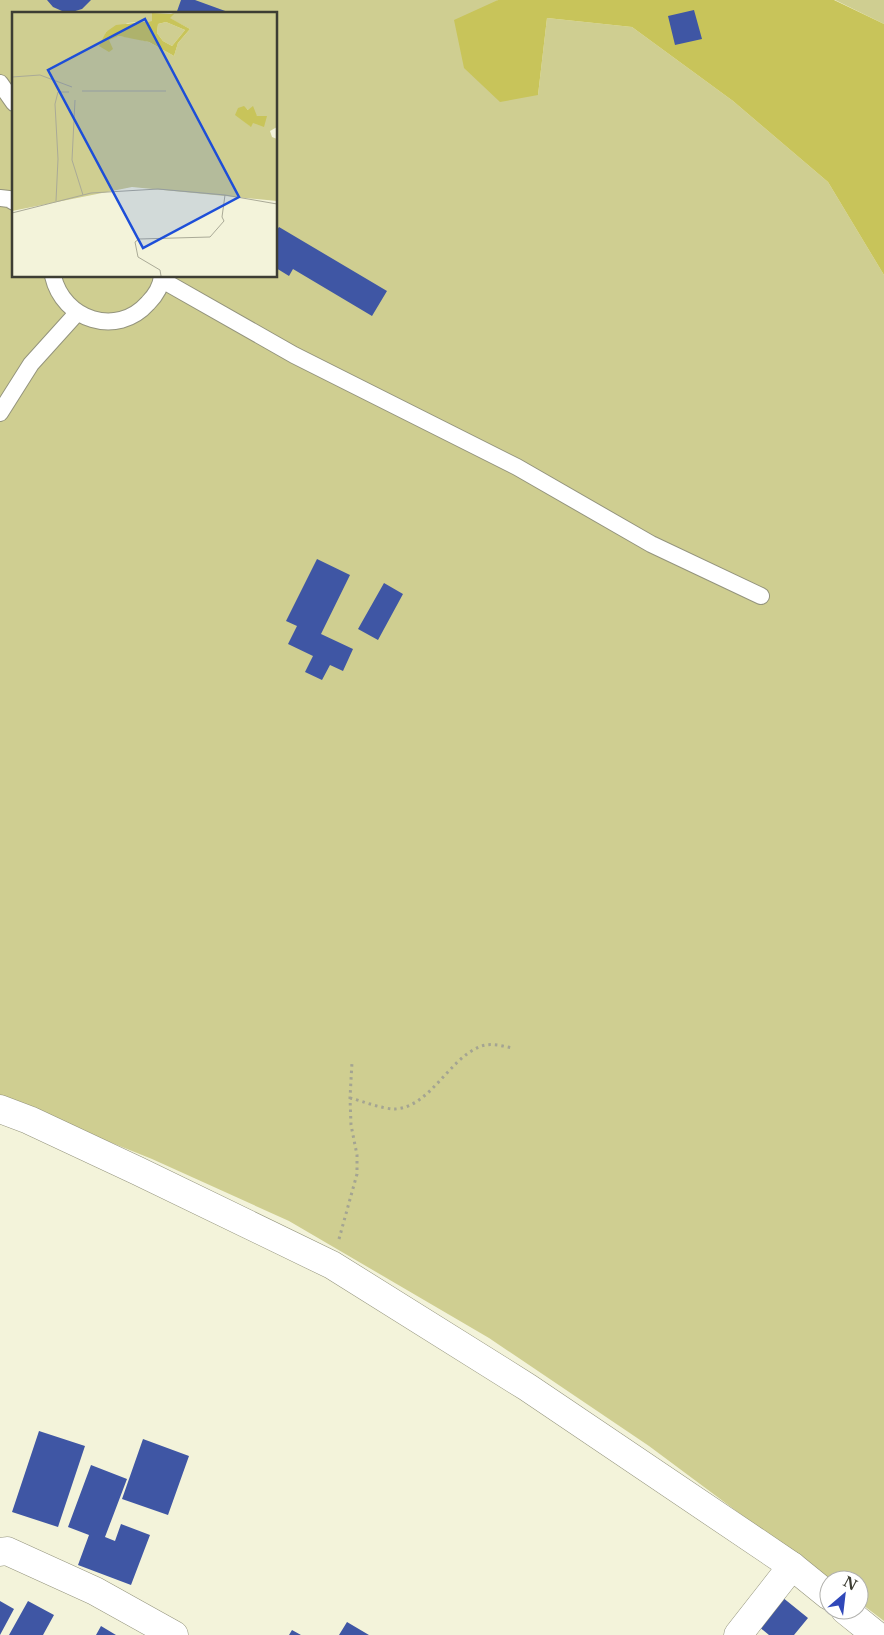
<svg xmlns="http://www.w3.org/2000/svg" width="884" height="1635" font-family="'Libre Baskerville',serif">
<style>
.green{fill:#cfce91;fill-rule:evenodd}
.forest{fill:#c8c45a}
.building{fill:#3f56a4}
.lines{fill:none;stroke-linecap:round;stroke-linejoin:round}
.service-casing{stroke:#94947d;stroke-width:18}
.minor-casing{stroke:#94947d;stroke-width:29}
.trunk-casing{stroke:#94947d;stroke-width:29}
.path{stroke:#a4a492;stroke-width:3;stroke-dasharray:2.5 4;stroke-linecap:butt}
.service{stroke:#fff;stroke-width:16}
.minor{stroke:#fff;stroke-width:28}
.trunk{stroke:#fff;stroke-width:28}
.inset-road{fill:none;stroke:#aaaa97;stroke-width:1}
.view{fill:#1d4ed8;fill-opacity:0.15;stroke:#1d4ed8;stroke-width:2.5}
.inset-edge{fill:none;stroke:#3d3d33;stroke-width:2.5}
</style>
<rect width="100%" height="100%" fill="#f3f3da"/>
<path class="green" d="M0,0H498L496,2L538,95L547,18L632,27L733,101L828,182L884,275V1621L859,1602V1580H829L649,1446L489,1338L289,1221L152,1159L0,1098ZM14,14H276V276H14Z
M834,0H884V24L835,0Z"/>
<path class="forest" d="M498,0H834L884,24V275L828,182L733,101L632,27L547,18L538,95L500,102L464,68L454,20Z"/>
<path class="building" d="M47,0H91L82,9L72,12L62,11L53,7Z
M181,0H195L228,12L227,14H176Z
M694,10L702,39L675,45L668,16Z
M279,227L387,291L372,316L293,269L289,276L276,268V231Z
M317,559L350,575L321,634L353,649L343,671L330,665L322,680L305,672L313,656L288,644L297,626L286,621Z
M384,583L403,594L378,640L358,629Z
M39,1431L85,1446L58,1527L12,1512Z
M143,1439L189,1456L168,1515L122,1499Z
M91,1465L127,1479L105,1537L115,1541L121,1524L150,1535L131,1585L78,1565L89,1535L68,1527Z
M782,1597L808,1618L794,1635H769L758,1626Z
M0,1601L14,1609L0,1635Z
M28,1601L54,1615L43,1635H9Z
M347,1622L369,1635H339Z
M101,1626L116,1635H96Z
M292,1630L301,1635H289Z"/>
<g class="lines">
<g class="service-casing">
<path id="service" d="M0,83L14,103
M0,198L9,199L14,202
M53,276C63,320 117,338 148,303C155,296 161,286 162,276
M162,280L294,355L517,467L651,544L761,596
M0,413L31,364L77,313"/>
</g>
<g class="minor-casing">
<path id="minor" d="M0,1552L7,1551L95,1591L174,1635
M738,1635L792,1566"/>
</g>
<g class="trunk-casing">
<path id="trunk" d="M0,1109L29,1120L138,1171L332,1265L527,1387L792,1566L829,1596
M845,1610L876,1635"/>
</g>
<path class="path" d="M350,1098C362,1101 382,1109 395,1109C430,1107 448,1060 479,1047C490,1042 502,1046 513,1048
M339,1239L357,1174V1155L351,1125L350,1098L352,1062"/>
<use href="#service" class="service"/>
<use href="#minor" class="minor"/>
<use href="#trunk" class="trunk"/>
</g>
<g transform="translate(12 12)">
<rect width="265" height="265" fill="#f3f3da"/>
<path d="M0,1H140L141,9L116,11L94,20L91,29L107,24L122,26L137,30L162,44L166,31L178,17L157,6L161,2L159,1H265V115L258,119L260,125L265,127V189L120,175L0,199ZM232,95L245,104L238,114L224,102ZM154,10L173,18L160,34L151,29L145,21L146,12Z" fill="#cfce91" fill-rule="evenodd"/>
<path d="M140,1L162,2L158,6L178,17L166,31L162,44L137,30L107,24L97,28L101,37L97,40L87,34L94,20L104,13L140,9ZM154,10L173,18L160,34L151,29L145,21L146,12ZM232,94L236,98L241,94L245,104H255L252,115L241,111L239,115L223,103L226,96Z" fill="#c8c45a" fill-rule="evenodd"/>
<path class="inset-road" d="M0,65L28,63L60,75M70,79H154M63,88L60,148L71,183M44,189L46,147L43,92L46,80H57M0,201L79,181L146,177L213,183L265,192M149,264L148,258L126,245L123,230L127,227L198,225L212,209L210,205L213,183"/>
<path class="view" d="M133,7L227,185L131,236L36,58Z"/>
<rect width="265" height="265" class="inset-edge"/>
</g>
<g transform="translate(844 1595) rotate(28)"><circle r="24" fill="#ffffff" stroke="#b1b1ad"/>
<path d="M0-4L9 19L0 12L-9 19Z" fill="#3048b9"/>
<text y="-8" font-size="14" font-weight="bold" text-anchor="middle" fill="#3d3d33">N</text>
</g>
</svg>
